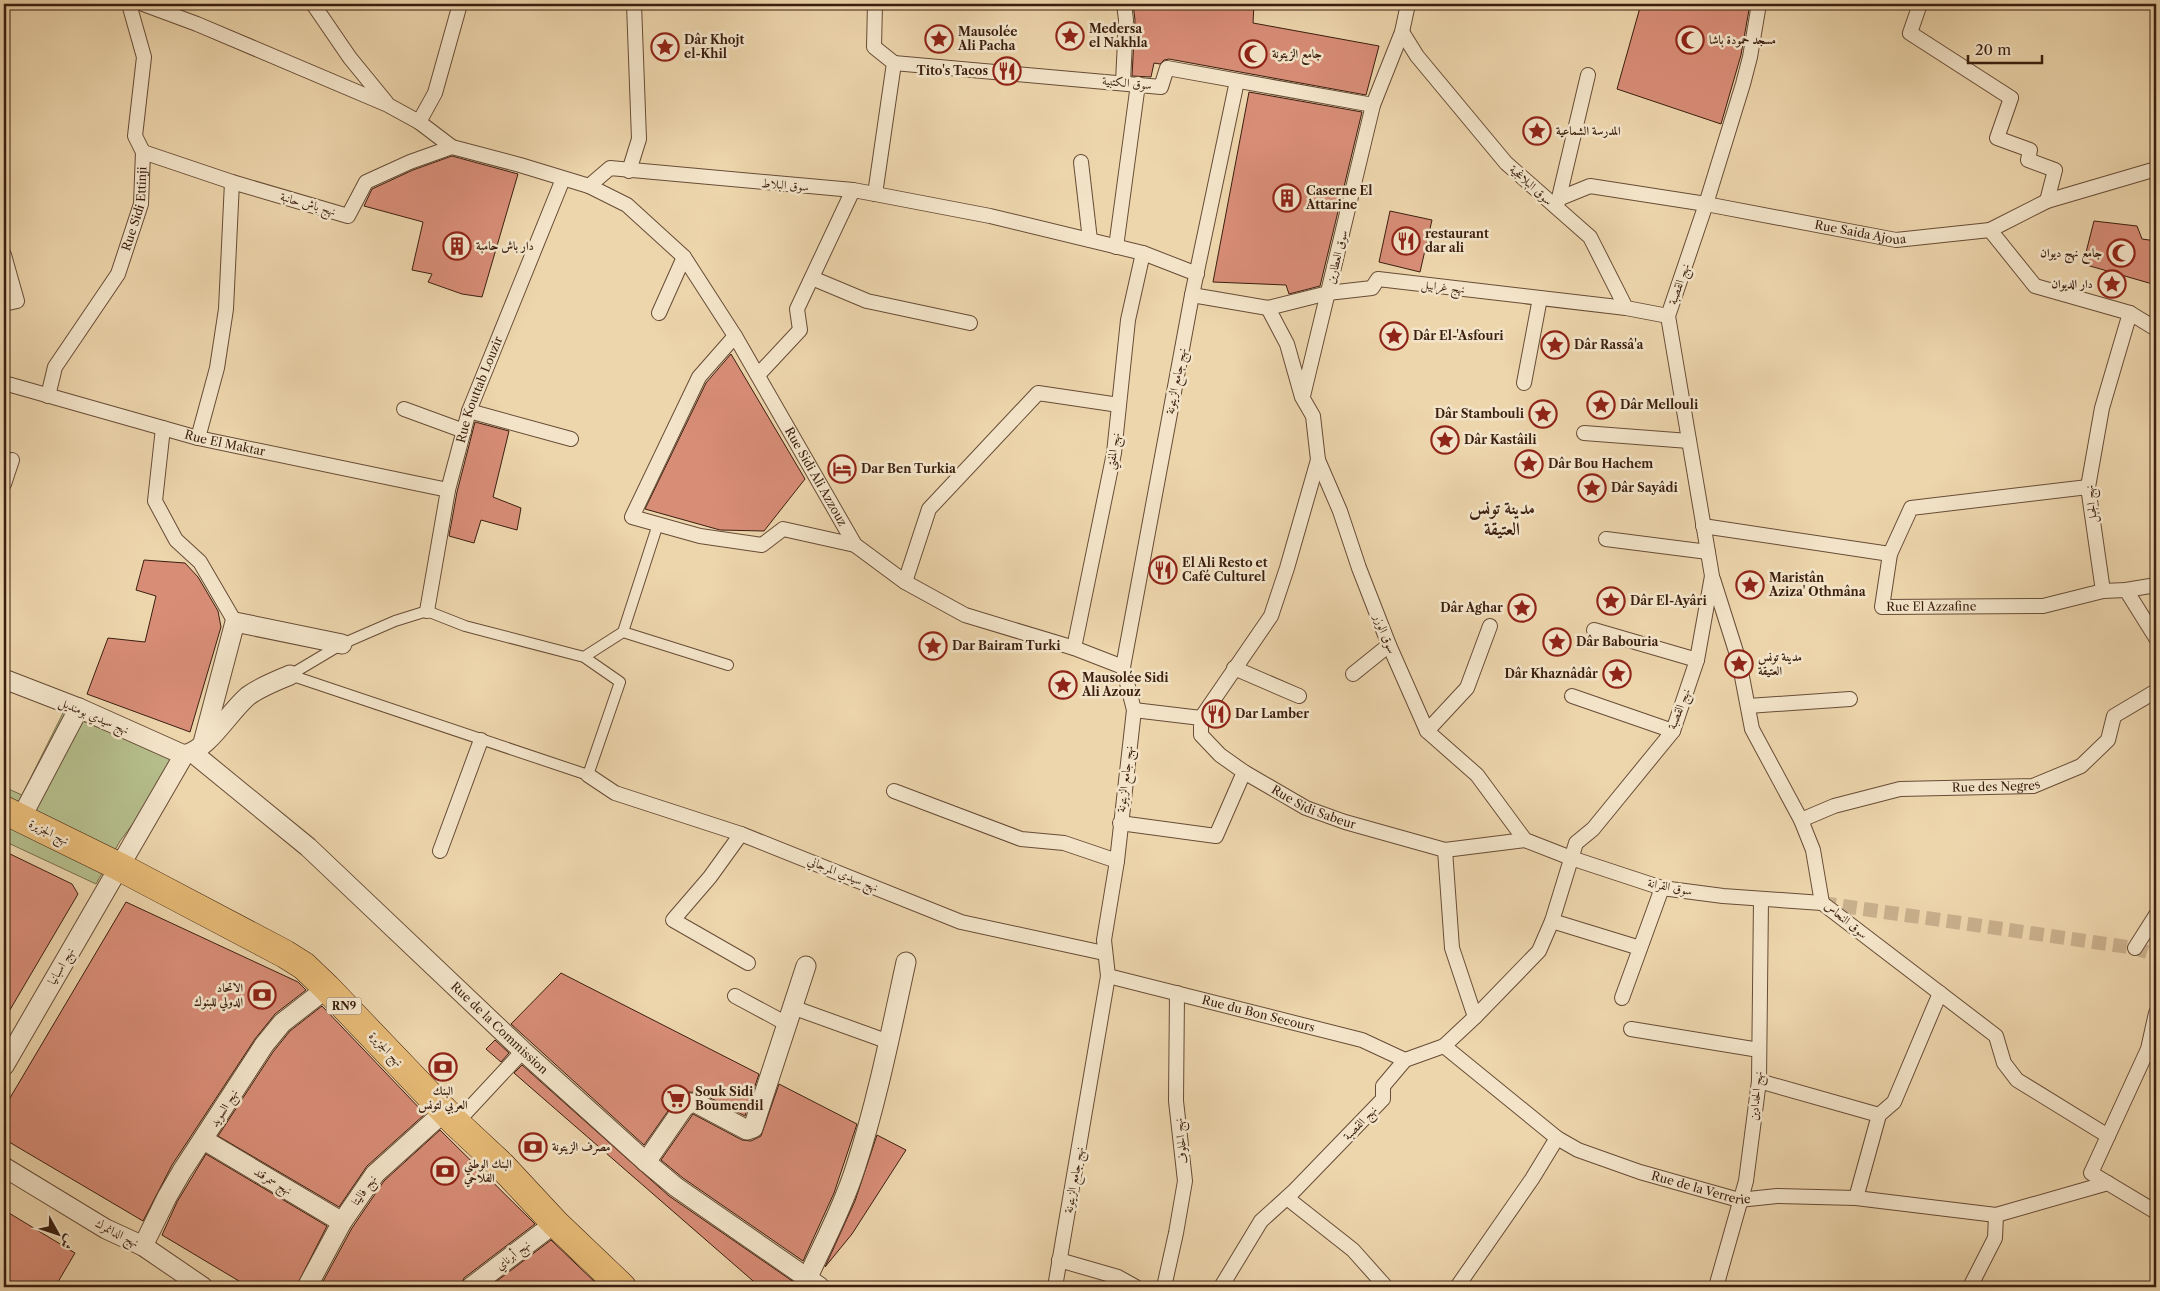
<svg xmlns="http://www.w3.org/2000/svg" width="2160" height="1291" font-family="'Libre Caslon Text',Amiri,serif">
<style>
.green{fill:#b5be8c;stroke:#786e4e}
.building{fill:#d88d77;stroke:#3a1e0f}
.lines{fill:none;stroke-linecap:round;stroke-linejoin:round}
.pedestrian-tunnel{stroke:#c9b08d;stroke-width:14;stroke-dasharray:14 7;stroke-linecap:butt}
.service-casing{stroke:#674c36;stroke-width:12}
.pedestrian-casing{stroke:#674c36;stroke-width:16}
.minor-casing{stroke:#674c36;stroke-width:21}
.primary-casing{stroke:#3a1e0f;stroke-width:29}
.service{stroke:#f3e4c9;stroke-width:10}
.pedestrian{stroke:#f3e4c9;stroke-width:14}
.minor{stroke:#f3e4c9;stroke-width:19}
.primary{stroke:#e6ba76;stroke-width:28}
.labels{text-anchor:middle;stroke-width:5;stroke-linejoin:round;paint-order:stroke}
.shield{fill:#f3e4c9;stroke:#725947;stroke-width:1}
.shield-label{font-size:11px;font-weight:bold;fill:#3a1e0f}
.poi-label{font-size:12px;font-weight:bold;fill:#3a1e0f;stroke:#f3e4c9;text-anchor:start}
.street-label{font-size:12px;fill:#3a1e0f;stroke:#f3e4c9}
.district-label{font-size:18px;font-weight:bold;fill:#3a1e0f;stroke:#f3e4c9}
</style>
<rect width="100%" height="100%" fill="#edd5ac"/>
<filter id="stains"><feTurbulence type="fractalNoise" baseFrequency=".004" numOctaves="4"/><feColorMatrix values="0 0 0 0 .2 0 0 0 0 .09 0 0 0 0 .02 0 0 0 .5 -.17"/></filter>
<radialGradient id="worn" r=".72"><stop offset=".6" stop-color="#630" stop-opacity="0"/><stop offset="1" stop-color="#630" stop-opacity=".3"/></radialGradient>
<path class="green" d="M63,713L180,761L120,841L96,884L4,841V787L22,795Z"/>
<path class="building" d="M1133,4H1254L1253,23L1379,46L1366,95L1169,59L1164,60L1160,64L1154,63L1151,77L1132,76L1135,20Z
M1641,4H1750L1741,55L1721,124L1617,89Z
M1249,92L1362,112L1320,286L1289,294L1286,285L1213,282Z
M452,156L518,174L482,297L462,294L428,282L432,274L412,270L423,222L364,206L372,189L413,170Z
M1390,211L1432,220L1420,272L1379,262Z
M2094,221L2137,226L2142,239L2156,241V285L2083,264Z
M731,354L805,479L764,531L720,530L645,509L706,383Z
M475,422L509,431L493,497L521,508L517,530L481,520L474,543L449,536L457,492Z
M144,560L185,563L198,577L218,611L221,627L190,732L87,694L108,638L145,642L156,596L136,590Z
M4,851L72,884L78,894L4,1020Z
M126,902L298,982L306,990L275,1014L255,1039L172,1165L143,1221L4,1139V1108Z
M561,973L759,1074L745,1116L701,1093L689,1092L675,1101L644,1145L511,1024Z
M322,1006L425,1114L367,1166L339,1207L218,1136L273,1052L290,1031Z
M495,1040L509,1053L501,1062L486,1049Z
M522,1065L669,1196L801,1287H760L514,1073Z
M779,1084L857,1124L834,1193L803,1261L683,1178L661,1160L693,1114L742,1140L751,1141L761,1136Z
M440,1130L535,1224L464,1278L460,1287H320L352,1228L384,1181Z
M877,1135L906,1150L852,1234L825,1267L855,1201Z
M206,1154L327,1226L296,1287H249L162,1235L177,1202Z
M4,1210L75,1253L55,1287H4Z
M551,1240L600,1287H489Z"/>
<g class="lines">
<path class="pedestrian-tunnel" d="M1822,903L2135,948L2156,955"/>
<g class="service-casing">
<path id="service" d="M623,632L728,665
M290,675L342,644L395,621L427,611L465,626L584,657L623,632L658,524
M290,675L588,775L620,682L584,657"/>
</g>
<g class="pedestrian-casing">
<g id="pedestrian">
<path d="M143,4L197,24L388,105L419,122L452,147L520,165L589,186L610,168L853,190L875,194L990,216L1143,253L1197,274"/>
<path d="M313,4L350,58L386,102"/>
<path d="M875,4L874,47L894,63L875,194"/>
<path d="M1920,4L1910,33L2011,98L1997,138L2030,150L2028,160L2055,170L2047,201"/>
<path d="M1402,32L1417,56L1506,163L1590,237L1626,308L1668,316"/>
<path d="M894,63L1161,87L1167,68L1373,105"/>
<path d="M1123,82L1126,20L1124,4"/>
<path d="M419,122L435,93L460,4"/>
<path d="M143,152L232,182L348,216L366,182L410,162L452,147"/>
<path d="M1081,162L1090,240"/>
<path d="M629,171L639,139L634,4"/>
<path id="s1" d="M589,186L627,205L684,257L735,336L855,545L905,582L965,615L1074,648L1123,667"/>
<path id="s2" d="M1558,199L1590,186L1706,204L1896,240L1990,230L2047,201L2156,169"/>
<path d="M1557,206L1588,75"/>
<path d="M1990,230L2035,286L2130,313L2156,329"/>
<path d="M1116,247L1138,84"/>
<path d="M4,255L17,301L4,304"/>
<path d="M812,278L867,301L970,323"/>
<path d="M1192,295L1268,308L1328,293L1372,288L1378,279L1626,308"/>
<path d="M1268,308L1287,344L1302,397L1313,416L1318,460L1340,511L1359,568L1389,645L1427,731L1477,775L1525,840L1571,858L1662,888L1723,896L1822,903"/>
<path d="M659,313L684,257"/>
<path d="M2130,313L2102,408L2088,487L2103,591L2126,590L2156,638"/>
<path d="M735,336L699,377L632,517L700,536L762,545L783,529L855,545"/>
<path d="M758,375L800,330L797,309L853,190"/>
<path id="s3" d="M4,383L198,438L448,490"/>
<path d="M1524,383L1540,298"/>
<path id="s4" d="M48,396L55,367L118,274L141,204L143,152L135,136L144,57L129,4"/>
<path d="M1303,396L1373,105L1402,32L1408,4"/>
<path d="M404,409L464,431"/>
<path d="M469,411L571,439"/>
<path d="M163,428L155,501L176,540L200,562L235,622"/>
<path d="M1584,433L1689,441"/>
<path d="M198,438L217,368L226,309L232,182"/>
<path d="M4,484L12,460"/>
<path id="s5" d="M1703,526L1890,554L1882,607L2043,606L2103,591"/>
<path d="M1606,539L1708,552"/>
<path d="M1890,554L1911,508L2088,487"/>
<path d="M1713,579L1739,661L1752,729L1801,820L1813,850L1822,903L1996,1036L2004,1063L2017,1080L2108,1136"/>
<path d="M905,582L929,509L1038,393L1119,405"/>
<path d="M2126,590L2156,585"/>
<path id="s6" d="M427,611L448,490L469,411L563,179"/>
<path d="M1594,630L1697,660"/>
<path d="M1074,648L1114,453L1128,320L1143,253"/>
<path d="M1234,668L1299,696"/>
<path d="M1353,674L1389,645"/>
<path d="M1572,696L1673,731"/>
<path d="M1748,706L1850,699"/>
<path id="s7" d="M1134,710L1201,718V735L1220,755L1244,772L1306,808L1345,822L1445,850L1525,840"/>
<path d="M1201,718L1271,616L1287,568L1318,460"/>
<path d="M1427,731L1467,688L1490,626"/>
<path d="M588,775L615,793L741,834L961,922L1104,953"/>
<path d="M894,791L1021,839L1064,843L1117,861"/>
<path id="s8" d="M1801,820L1834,806L1900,789L2033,786L2081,766L2108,740L2114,716L2156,691"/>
<path d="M1120,823L1216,836L1244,772"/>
<path d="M741,834L710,877L673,920L748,963"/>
<path d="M1445,850L1452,948L1475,1017"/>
<path d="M440,851L481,740"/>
<path d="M1552,921L1640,948"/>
<path d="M2135,948L2156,915"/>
<path id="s9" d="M1108,976L1362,1040L1405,1060"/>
<path d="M735,996L787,1024"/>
<path d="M1622,998L1662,888"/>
<path d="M792,1007L889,1042"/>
<path d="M2156,1013L2148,1049L2091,1173L2156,1212"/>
<path d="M1631,1029L1759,1050"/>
<path id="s10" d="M1444,1046L1557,1138L1578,1150L1640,1172L1739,1200L1777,1196L1856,1198L1996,1215"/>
<path d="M1759,1081L1879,1115"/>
<path d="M456,1123L523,1051"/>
<path d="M1287,1198L1353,1250L1386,1287"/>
<path d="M1856,1198L1879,1115L1894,1102L1940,993"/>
<path d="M1059,1260L1118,1277L1136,1287"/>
<path d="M1055,1287L1108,976L1104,940L1117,861L1134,710L1123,667L1192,295L1237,81"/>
<path d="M1164,1287L1176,1233L1185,1181L1176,1101L1177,993"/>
<path d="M1221,1287L1261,1221L1293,1192L1383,1099V1086L1405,1060L1444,1046L1475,1017L1539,951L1552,921L1576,843L1593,829L1673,731L1697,660L1712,576L1668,316L1706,204L1743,84L1750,57L1759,4"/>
<path d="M1457,1287L1532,1179L1557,1138"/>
<path d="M1716,1287L1746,1181L1759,1081L1761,899"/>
<path d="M1970,1287L1995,1238L1996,1215L2108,1183"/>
</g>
</g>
<g class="minor-casing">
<g id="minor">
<path d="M4,679L79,708L184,755"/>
<path d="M203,743L235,622L342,644"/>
<path id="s11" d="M193,753L308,847L523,1051L646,1162L676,1187L820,1287"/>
<path d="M21,818L79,708"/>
<path d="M4,1066L184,755C209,749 228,713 248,696C260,687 276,681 290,675"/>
<path d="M204,1140L342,1222"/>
<path d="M646,1162L684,1107L690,1103H696L747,1130L753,1128L806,966"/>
<path d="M4,1167L106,1229L143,1246L203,1287"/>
<path d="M143,1246L167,1197L182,1171L264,1045L282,1023L327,988"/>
<path d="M808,1277C824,1242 843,1207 855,1169C877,1102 891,1031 906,962"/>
<path d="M307,1287L342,1222L375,1174L445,1111"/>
<path d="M471,1287L555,1223"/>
</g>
</g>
<g class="primary-casing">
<path id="primary" d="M4,810L118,866L285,954L304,966L327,988L456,1123L501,1165L555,1223L622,1287"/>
</g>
<use href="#service" class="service"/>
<use href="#pedestrian" class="pedestrian"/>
<use href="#minor" class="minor"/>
<use href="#primary" class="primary"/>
</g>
<defs>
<g id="sight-ring" transform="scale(1.4375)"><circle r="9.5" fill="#f3e4c9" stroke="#8f2418" stroke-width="1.5"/><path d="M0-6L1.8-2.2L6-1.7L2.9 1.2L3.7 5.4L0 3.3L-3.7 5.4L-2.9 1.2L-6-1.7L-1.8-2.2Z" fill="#8f2418"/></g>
<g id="mosque-ring" transform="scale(1.4375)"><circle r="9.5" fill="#f3e4c9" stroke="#8f2418" stroke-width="1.5"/><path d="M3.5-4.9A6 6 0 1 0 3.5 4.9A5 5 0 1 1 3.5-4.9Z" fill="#8f2418"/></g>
<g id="restaurant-ring" transform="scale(1.4375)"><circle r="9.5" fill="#f3e4c9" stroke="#8f2418" stroke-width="1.5"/><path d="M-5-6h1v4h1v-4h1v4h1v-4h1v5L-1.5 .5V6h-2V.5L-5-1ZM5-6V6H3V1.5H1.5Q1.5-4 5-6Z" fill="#8f2418"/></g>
<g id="building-ring" transform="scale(1.4375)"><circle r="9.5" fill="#f3e4c9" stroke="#8f2418" stroke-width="1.5"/><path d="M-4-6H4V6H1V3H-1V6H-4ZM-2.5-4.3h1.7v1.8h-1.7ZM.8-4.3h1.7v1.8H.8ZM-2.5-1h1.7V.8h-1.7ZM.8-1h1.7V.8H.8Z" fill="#8f2418"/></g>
<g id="hotel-ring" transform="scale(1.4375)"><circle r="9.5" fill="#f3e4c9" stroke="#8f2418" stroke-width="1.5"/><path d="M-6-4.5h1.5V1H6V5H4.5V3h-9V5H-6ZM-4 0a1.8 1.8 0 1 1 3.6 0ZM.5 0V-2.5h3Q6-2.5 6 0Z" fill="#8f2418"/></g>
<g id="bank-ring" transform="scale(1.4375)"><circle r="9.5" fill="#f3e4c9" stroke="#8f2418" stroke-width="1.5"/><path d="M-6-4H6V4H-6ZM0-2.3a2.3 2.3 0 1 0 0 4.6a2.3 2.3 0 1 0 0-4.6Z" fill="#8f2418"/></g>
<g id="supermarket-ring" transform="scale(1.4375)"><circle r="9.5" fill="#f3e4c9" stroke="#8f2418" stroke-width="1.5"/><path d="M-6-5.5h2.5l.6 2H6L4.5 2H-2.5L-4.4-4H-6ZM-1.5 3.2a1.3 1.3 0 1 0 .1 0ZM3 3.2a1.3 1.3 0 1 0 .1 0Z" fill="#8f2418"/></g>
</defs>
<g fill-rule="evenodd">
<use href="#sight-ring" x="1070" y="36"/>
<use href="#sight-ring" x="939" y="39"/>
<use href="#mosque-ring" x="1690" y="40"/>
<use href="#sight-ring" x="665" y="47"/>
<use href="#mosque-ring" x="1253" y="54"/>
<use href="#restaurant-ring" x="1007" y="71"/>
<use href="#sight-ring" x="1537" y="131"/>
<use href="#building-ring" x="1287" y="198"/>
<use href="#restaurant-ring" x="1406" y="241"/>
<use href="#building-ring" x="457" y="246"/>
<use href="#mosque-ring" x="2121" y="253"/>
<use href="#sight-ring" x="2112" y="284"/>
<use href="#sight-ring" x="1394" y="336"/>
<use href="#sight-ring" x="1555" y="345"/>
<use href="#sight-ring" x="1601" y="405"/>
<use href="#sight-ring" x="1543" y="414"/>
<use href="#sight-ring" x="1445" y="440"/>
<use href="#sight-ring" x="1529" y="464"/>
<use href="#hotel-ring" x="842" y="469"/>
<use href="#sight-ring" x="1592" y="488"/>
<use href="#restaurant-ring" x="1163" y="570"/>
<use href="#sight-ring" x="1750" y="585"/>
<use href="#sight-ring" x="1611" y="601"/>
<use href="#sight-ring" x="1522" y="608"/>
<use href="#sight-ring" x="1557" y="642"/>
<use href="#sight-ring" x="933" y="646"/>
<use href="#sight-ring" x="1739" y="664"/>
<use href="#sight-ring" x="1617" y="674"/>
<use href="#sight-ring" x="1063" y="685"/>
<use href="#restaurant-ring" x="1216" y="714"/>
<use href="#bank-ring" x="262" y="995"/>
<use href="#bank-ring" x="443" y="1067"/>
<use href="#supermarket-ring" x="676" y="1099"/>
<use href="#bank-ring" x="533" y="1147"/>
<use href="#bank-ring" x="445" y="1171"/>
</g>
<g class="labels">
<rect class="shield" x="326.5" y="997.5" width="35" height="17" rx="4"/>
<g class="shield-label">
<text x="344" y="1010">RN9</text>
</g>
<g class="poi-label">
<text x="1089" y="33">Medersa<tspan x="1089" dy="14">el Nakhla</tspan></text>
<text x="958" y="36">Mausolée<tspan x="958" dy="14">Ali Pacha</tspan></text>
<text x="684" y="44">Dâr Khojt<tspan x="684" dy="14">el-Khil</tspan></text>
<text x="1709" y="44">مسجد حمودة باشا</text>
<text x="1272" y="58">جامع الزيتونة</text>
<text x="988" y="75" text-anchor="end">Tito's Tacos</text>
<text x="1556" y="135">المدرسة الشماعية</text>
<text x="1306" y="195">Caserne El<tspan x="1306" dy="14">Attarine</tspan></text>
<text x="1425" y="238">restaurant<tspan x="1425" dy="14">dar ali</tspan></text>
<text x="476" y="250">دار باش حامبة</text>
<text x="2102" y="257" text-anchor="end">جامع نهج ديوان</text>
<text x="2093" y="288" text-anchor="end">دار الديوان</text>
<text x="1413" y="340">Dâr El-'Asfouri</text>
<text x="1574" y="349">Dâr Rassâ'a</text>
<text x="1620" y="409">Dâr Mellouli</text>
<text x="1524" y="418" text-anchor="end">Dâr Stambouli</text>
<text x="1464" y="444">Dâr Kastâili</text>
<text x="1548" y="468">Dâr Bou Hachem</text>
<text x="861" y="473">Dar Ben Turkia</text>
<text x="1611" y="492">Dâr Sayâdi</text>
<text x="1182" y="567">El Ali Resto et<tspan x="1182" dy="14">Café Culturel</tspan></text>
<text x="1769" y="582">Maristân<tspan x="1769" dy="14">Aziza' Othmâna</tspan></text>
<text x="1630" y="605">Dâr El-Ayâri</text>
<text x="1503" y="612" text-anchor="end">Dâr Aghar</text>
<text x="1576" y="646">Dâr Babouria</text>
<text x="952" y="650">Dar Bairam Turki</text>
<text x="1758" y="661">مدينة تونس<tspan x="1758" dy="14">العتيقة</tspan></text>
<text x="1598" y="678" text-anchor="end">Dâr Khaznâdâr</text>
<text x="1082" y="682">Mausolée Sidi<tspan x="1082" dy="14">Ali Azouz</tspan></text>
<text x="1235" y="718">Dar Lamber</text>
<text x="243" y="992" text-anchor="end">الاتحاد<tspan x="243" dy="14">الدولي للبنوك</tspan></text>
<text x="443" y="1095" text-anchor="middle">البنك<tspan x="443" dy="14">العربي لتونس</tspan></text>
<text x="695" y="1096">Souk Sidi<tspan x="695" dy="14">Boumendil</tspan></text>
<text x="552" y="1151">مصرف الزيتونة</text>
<text x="464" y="1168">البنك الوطني<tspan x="464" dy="14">الفلاحي</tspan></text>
</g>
<g class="street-label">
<text transform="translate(1127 83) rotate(6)" y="4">سوق الكتبية</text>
<text transform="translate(785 185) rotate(5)" y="4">سوق البلاط</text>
<text transform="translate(1531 185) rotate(42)" y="4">سوق البلاغجية</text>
<text transform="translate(308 204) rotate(16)" y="4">نهج باش حانبة</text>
<text dy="4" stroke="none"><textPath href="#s4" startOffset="210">Rue Sidi Ettinji</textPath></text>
<text dy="4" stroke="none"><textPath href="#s2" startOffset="309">Rue Saida Ajoua</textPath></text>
<text transform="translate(1337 257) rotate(-76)" y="4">سوق العطارين</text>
<text transform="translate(1679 284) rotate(-71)" y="4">نهج القصبة</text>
<text transform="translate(1443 287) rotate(7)" y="4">نهج غرابيل</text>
<text transform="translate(1176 381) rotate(-79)" y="4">نهج جامع الزيتونة</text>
<text dy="4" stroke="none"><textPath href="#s6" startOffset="228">Rue Kouttab Louzir</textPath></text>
<text dy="4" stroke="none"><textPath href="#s3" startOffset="229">Rue El Maktar</textPath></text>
<text transform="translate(1113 451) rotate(-81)" y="4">نهج المفتي</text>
<text dy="4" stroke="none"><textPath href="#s1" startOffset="376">Rue Sidi Ali Azzouz</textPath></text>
<text transform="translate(2091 504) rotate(-96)" y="4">نهج الجبل</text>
<text dy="4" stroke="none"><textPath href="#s5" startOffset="292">Rue El Azzafine</textPath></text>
<text transform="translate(1385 634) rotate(68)" y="4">سوق الوزر</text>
<text transform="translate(1679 709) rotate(-69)" y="4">نهج القصبة</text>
<text transform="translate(94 716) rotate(23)" y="4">نهج سيدي بومنديل</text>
<text transform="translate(1125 779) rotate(-83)" y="4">نهج جامع الزيتونة</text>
<text dy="4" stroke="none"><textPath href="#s8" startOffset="200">Rue des Negres</textPath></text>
<text dy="4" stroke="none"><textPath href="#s7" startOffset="220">Rue Sidi Sabeur</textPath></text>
<text transform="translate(49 832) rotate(26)" y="4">نهج الجزيرة</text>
<text transform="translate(843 874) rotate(22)" y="4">نهج سيدي المرجاني</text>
<text transform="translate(1670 887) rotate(11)" y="4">سوق القرانة</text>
<text transform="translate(1846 920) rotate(39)" y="4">سوق النحاس</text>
<text transform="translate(61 966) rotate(-60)" y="4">نهج اسبانيا</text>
<text dy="4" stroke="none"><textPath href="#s9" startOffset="155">Rue du Bon Secours</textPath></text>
<text dy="4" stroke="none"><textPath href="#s11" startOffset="412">Rue de la Commission</textPath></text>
<text transform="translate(386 1049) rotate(46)" y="4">نهج الجزيرة</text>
<text transform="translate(1756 1096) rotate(-84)" y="4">نهج الحدادين</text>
<text transform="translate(224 1108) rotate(-58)" y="4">نهج السويد</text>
<text transform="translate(1360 1123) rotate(-46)" y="4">نهج القصبة</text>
<text transform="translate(1181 1141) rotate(-97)" y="4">نهج الحلوف</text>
<text transform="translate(1074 1180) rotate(-80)" y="4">نهج جامع الزيتونة</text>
<text transform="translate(273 1181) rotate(31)" y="4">نهج سمرقند</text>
<text dy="4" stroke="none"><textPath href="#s10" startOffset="299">Rue de la Verrerie</textPath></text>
<text transform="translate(364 1190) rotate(-54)" y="4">نهج فاليتا</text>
<text transform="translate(117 1233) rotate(27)" y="4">نهج الدانمرك</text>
<text transform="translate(513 1255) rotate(-38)" y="4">نهج أبرناي</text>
</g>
<g class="district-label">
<text x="1502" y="514">مدينة تونس<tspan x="1502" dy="21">العتيقة</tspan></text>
</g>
</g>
<rect width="2160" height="1291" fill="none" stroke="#edd5ac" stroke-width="20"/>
<rect x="5" y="5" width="2150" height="1281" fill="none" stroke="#3a1e0f" stroke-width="2.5"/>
<rect x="10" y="10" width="2140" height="1271" fill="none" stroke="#3a1e0f"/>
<g transform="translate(58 1234) rotate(130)" stroke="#f3e4c9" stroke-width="4" paint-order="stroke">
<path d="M0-4L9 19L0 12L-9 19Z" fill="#3a1e0f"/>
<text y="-8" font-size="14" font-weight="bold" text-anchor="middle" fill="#3a1e0f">ش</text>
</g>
<path d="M1968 55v8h74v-8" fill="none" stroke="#3a1e0f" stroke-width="2.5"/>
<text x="1975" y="55" font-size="15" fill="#3a1e0f" stroke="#f3e4c9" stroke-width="4" paint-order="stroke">20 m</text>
<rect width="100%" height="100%" filter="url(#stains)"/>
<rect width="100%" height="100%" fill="url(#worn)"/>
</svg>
